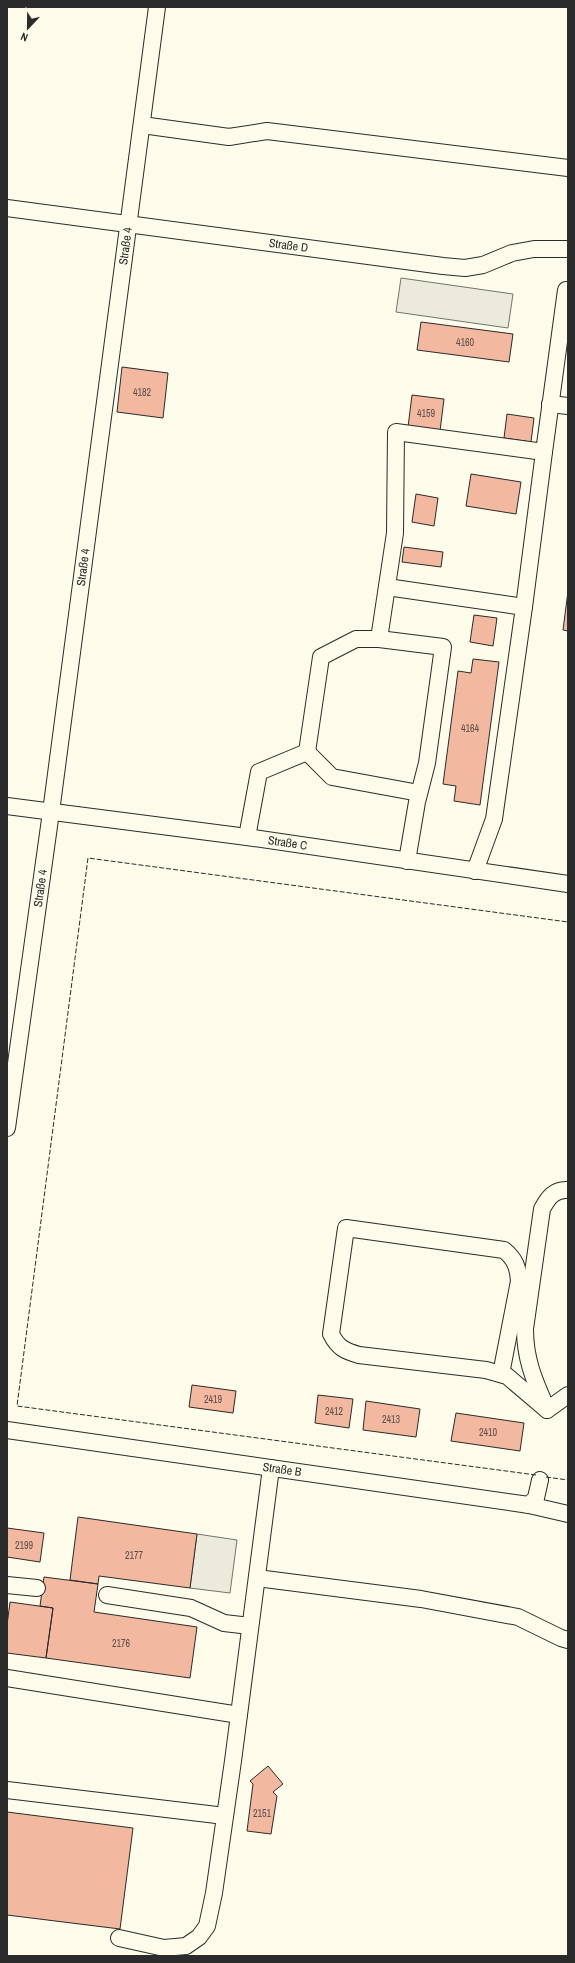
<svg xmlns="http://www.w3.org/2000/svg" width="575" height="1963" font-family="'Archivo Narrow',sans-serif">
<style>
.parking{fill:#eceadb;stroke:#74746e}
.building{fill:#f2b8a0;stroke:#2b2b2b}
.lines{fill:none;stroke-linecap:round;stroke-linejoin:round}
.minor-casing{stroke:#2b2b2b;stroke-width:18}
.minor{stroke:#fdfbea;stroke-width:16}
.fence{stroke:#2b2b2b;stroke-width:1;stroke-dasharray:5 2;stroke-linecap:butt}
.labels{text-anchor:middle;stroke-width:3;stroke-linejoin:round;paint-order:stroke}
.number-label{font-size:10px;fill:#5d4e48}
.street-label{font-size:12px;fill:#2b2b2b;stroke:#fdfbea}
</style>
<rect width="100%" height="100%" fill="#fdfbea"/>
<path class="parking" d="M401,278L513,294L508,328L396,312Z
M197,1534L237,1540L230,1593L190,1588Z"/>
<path class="building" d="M421,322L513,334L509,362L417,350Z
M122,367L168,373L163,418L117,412Z
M412,395L444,399L440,431L408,427Z
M507,414L534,418L531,442L504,438Z
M471,474L521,482L516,514L466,506Z
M416,494L438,498L434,526L412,522Z
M404,547L443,552L441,567L402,562Z
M568,591V631L563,630Z
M474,615L497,618L493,646L470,642Z
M473,659L499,662L480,805L454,801L456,786L443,784L458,671L471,673Z
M192,1385L236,1391L233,1413L189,1407Z
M318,1395L353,1399L349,1428L315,1423Z
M366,1401L420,1409L416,1437L363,1430Z
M456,1413L524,1423L520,1451L451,1441Z
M78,1517L197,1534L190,1588L99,1576L98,1584L70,1580Z
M7,1528L44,1533L40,1562L7,1557Z
M44,1577L98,1584L94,1612L197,1627L190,1678L46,1658L53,1608L40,1606Z
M10,1602L53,1608L46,1658L7,1653V1625Z
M268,1766L283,1784L273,1792L277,1796L271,1834L247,1831L253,1784L250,1781Z
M7,1812L133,1828L120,1929L7,1915Z"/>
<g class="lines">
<g class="minor-casing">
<g id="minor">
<path d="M142,125L229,137L267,131L568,168"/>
<path id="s1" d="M7,208L443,266L465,268L483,265L512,253L534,249H568"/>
<path d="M550,404L568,406"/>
<path d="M387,587L524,607L494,819L475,871"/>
<path d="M524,607L544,452"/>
<path d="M379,639L443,647L427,763L417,802L407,861"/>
<path d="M307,752L332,777L419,793"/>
<path id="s2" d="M7,806L247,837L568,884"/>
<path d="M247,837L259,772L307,752L321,657L356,639H379L395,533L396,432L544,452L566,290"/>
<path id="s3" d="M7,1128L51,812L157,7"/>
<path d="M501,1374L519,1281C518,1267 515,1259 504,1250L346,1228L331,1334C338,1348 345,1351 359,1355L486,1370L507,1376L547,1410"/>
<path d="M546,1407C534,1380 525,1359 525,1329L542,1209C548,1198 554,1189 568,1190"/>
<path d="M547,1410L568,1395"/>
<path id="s4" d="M7,1430L529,1505L536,1498L540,1480"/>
<path d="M529,1505L568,1514"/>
<path d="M257,1578L421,1599L518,1617L561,1638L568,1640"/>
<path d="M7,1585L37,1588"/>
<path d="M107,1595L191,1608L224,1623L250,1626"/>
<path d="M7,1678L239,1715"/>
<path d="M7,1790L225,1816"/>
<path d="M119,1938L164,1948L186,1946L199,1937L207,1926L214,1893L233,1761L271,1468"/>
</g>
</g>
<use href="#minor" class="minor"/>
<path class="fence" d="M536,1475L17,1406L88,858L568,922
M546,1477L568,1480"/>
</g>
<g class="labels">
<g class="number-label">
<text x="465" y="346">4160</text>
<text x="142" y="396">4182</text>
<text x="426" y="417">4159</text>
<text x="470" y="732">4164</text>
<text x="213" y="1403">2419</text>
<text x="334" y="1415">2412</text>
<text x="391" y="1423">2413</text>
<text x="488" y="1436">2410</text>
<text x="24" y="1549">2199</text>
<text x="134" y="1559">2177</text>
<text x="121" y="1647">2176</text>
<text x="262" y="1817">2151</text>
</g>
<g class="street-label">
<text dy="4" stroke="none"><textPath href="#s3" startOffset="890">Straße 4</textPath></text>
<text dy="4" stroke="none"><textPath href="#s1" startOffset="284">Straße D</textPath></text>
<text dy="4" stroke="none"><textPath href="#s3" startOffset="566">Straße 4</textPath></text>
<text dy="4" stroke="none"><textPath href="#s2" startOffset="283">Straße C</textPath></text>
<text dy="4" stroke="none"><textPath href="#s3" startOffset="242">Straße 4</textPath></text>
<text dy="4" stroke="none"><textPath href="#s4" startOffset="278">Straße B</textPath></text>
</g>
</g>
<rect width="575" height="1963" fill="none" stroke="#2b2b2b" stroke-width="16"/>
<g transform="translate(28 28) rotate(202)" stroke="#fdfbea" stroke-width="3" paint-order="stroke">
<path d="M0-3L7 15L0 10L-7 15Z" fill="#2b2b2b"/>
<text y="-6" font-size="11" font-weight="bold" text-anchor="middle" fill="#2b2b2b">N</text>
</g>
</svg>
